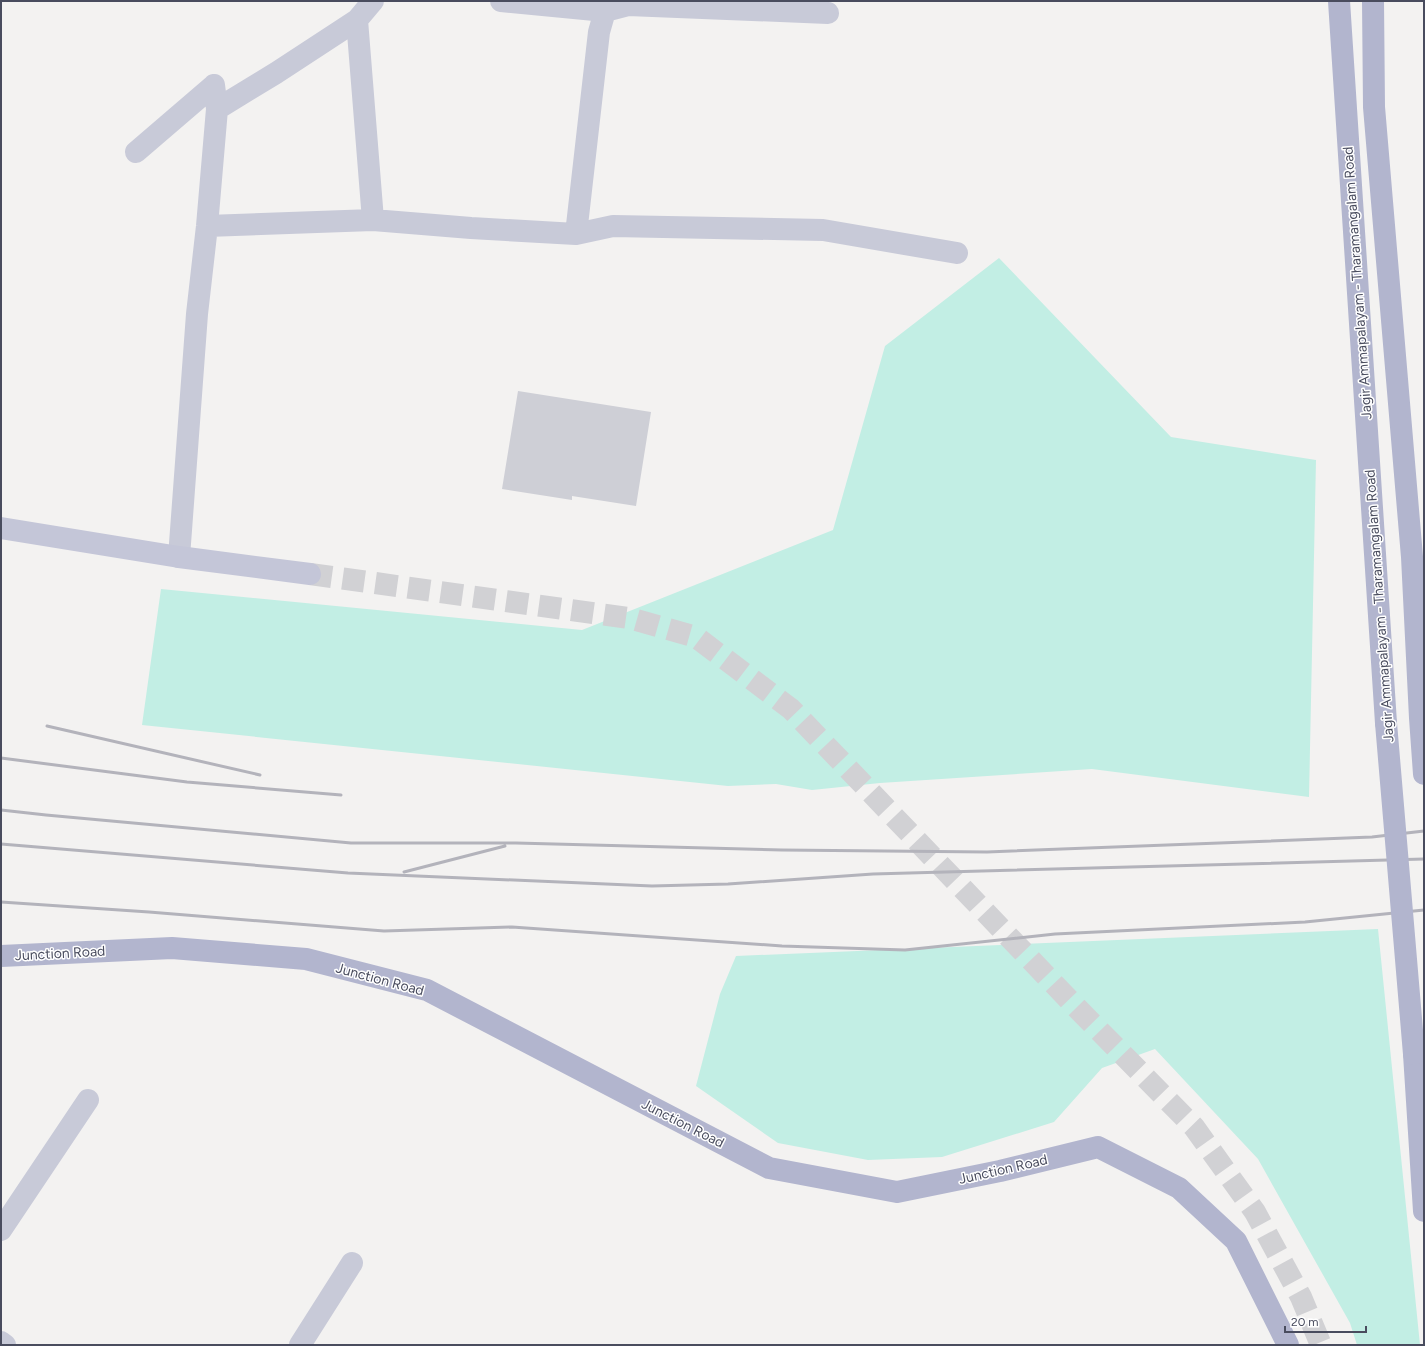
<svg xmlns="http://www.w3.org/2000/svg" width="1425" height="1346" font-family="Figtree,sans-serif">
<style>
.green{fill:#c2eee4}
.building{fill:#cecfd6}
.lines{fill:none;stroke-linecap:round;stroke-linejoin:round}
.secondary-tunnel{stroke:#d1d1d4;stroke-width:22;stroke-dasharray:22 11;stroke-linecap:butt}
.street{stroke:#c8cad8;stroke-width:22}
.secondary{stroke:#c4c6d8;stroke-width:22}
.primary{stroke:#b2b5ce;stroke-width:22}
.rail{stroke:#b3b3bb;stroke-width:3}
.primary-bridge{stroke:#b2b5ce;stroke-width:22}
.labels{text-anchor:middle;stroke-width:3;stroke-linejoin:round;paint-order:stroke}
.street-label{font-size:14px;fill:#494c5e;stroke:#fff}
</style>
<rect width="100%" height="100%" fill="#f3f2f1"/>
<path class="green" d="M999,258L1171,437L1316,460L1309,797L1092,769L880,783L812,790L776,784L728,786L142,725L161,589L582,630L833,530L885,346Z
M1378,929L1420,1345H1357L1350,1323L1258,1159L1155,1049L1102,1068L1054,1122L942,1157L868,1160L778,1143L696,1086L720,994L736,956Z"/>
<path class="building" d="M518,391L651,412L636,506L572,496V500L502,489Z"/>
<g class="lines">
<path class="secondary-tunnel" d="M310,574L629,618L696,637L791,709L1074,1005L1194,1127L1255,1212L1301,1297L1321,1345"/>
<path class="street" d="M501,1L605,11L628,5L828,13
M357,20L373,220L471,228L576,234L613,226L823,230L957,253
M217,109L276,73L357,20L373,1
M136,152L214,85
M207,226L373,220
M576,234L599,32L605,11
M179,557L197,314L207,226L217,109L214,85
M1,1230L88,1100
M1,1342L5,1345
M300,1345L352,1263"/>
<path class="secondary" d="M1,528L179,557L310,574"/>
<path class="primary" d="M1339,1L1386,723
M1373,1L1374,107L1412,557L1420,718L1424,774
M1,956L172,948L306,959L427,990L769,1168L897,1192L1000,1171L1098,1147L1179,1188L1236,1241L1288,1345
M1414,1054L1424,1211"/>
<path class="rail" d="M47,726L260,775
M1,758L187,782L341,795
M1,810L46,815L351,843H516L782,850L987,852L1372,837L1424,831
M1,844L348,873L652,886L728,884L873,874L1424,859
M404,872L505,846
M1,902L149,912L384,931L512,927L782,946L905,950L1055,934L1305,922L1424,910"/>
<path class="primary-bridge" d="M1386,723L1414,1054"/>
</g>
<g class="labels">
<g class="street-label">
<text transform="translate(1357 283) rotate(-94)" y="5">Jagir Ammapalayam - Tharamangalam Road</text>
<text transform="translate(1379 606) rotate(-94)" y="5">Jagir Ammapalayam - Tharamangalam Road</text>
<text transform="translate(60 953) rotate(-3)" y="5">Junction Road</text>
<text transform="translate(380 979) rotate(15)" y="5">Junction Road</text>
<text transform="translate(683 1123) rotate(27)" y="5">Junction Road</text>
<text transform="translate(1003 1169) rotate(-13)" y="5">Junction Road</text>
</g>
</g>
<rect width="1425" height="1346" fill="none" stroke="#494c5e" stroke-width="4"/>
<path d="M1285 1326v6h81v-6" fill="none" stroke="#494c5e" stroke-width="2"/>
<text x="1291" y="1326" font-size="12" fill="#494c5e" stroke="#ffffff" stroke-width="3" paint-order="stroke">20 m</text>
</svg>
